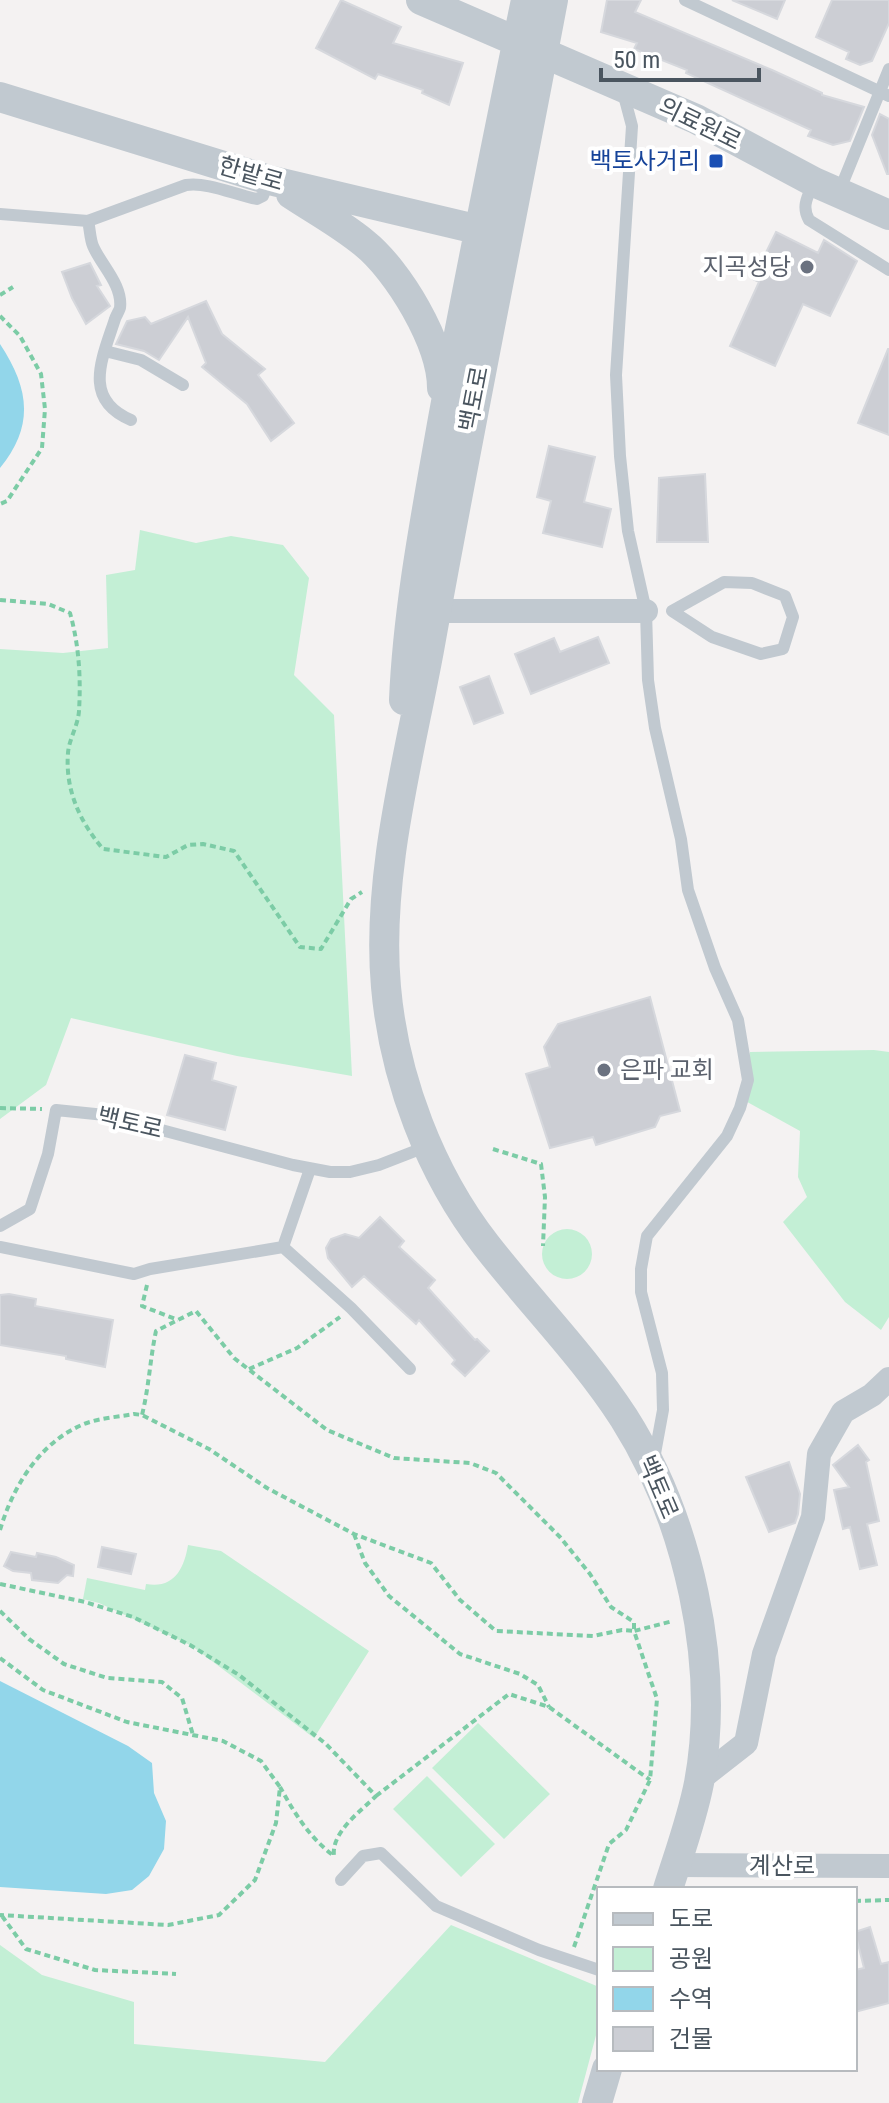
<svg xmlns="http://www.w3.org/2000/svg" width="889" height="2103" font-family="'Roboto Condensed','Noto Sans KR',sans-serif">
<style>
.green{fill:#c3efd5}
.water{fill:#92d6ea}
.building{fill:#ccced4;stroke:#d6d8dd;stroke-width:2}
.lines{fill:none;stroke-linecap:round;stroke-linejoin:round}
.path{stroke:#7ccca6;stroke-width:4;stroke-dasharray:6 4;stroke-linecap:butt}
.service{stroke:#c1c9d0;stroke-width:12}
.minor{stroke:#c1c9d0;stroke-width:24}
.tertiary{stroke:#c1c9d0;stroke-width:30}
.transit-dot{fill:#1a4fb4;stroke:#fff;stroke-width:3}
.worship-dot{fill:#6b7280;stroke:#fff;stroke-width:3}
.labels{text-anchor:middle;stroke-width:8;stroke-linejoin:round;paint-order:stroke}
.street-label{font-size:24px;fill:#4a555f;stroke:#fff}
.transit-label{font-size:24px;fill:#164399;stroke:#fff;text-anchor:end}
.worship-label{font-size:24px;fill:#5b616d;stroke:#fff;text-anchor:end}
</style>
<rect width="100%" height="100%" fill="#f4f2f2"/>
<path class="green" d="M140,530L196,543L231,536L283,545L309,578L294,675L334,715L352,1076L237,1056L71,1018L46,1085L0,1119V649L63,653L108,648L106,575L135,570Z
M874,1050L889,1052V1317L881,1330L845,1302L783,1222L807,1197L798,1177L800,1131L740,1098L750,1052Z
M542 1254a25 25 0 1 1 50 0a25 25 0 1 1-50 0Z
M188,1545L221,1551L369,1651L314,1738L192,1646L99,1603L83,1599L87,1578L145,1590L146,1584C174,1589 184,1569 188,1545Z
M478,1723L550,1794L504,1839L432,1768Z
M427,1776L495,1844L461,1877L393,1809Z
M451,1925L599,1987V2024L578,2103H0V1945L42,1975L134,2002V2044L325,2062Z"/>
<path class="water" d="M0,344C29,388 35,425 0,468Z
M0,1681L128,1746L152,1763L154,1793L166,1821L164,1849L149,1876L132,1890L106,1894L0,1887Z"/>
<path class="building" d="M341,0L401,27L393,43L463,63L449,105L422,93L423,90L378,74L375,79L316,48Z
M607,0H641L635,12L772,70L822,93V95L864,107L850,141L833,145L808,136L811,130L686,73L687,70L634,49L637,43L601,32Z
M732,0H785L777,19Z
M832,0H889V23L872,61L860,65L846,59L849,52L816,37Z
M880,114L889,119V174H887L872,135Z
M776,232L818,253L824,240L857,261L830,316L803,304L775,366L730,346L759,282L753,279Z
M90,263L101,285L97,286L110,306L86,324L72,298L62,272Z
M206,301L222,334L265,369L258,375L294,423L271,441L247,404L202,367L206,363L188,317L159,360L144,351L116,344L127,321L145,317L151,324Z
M888,349H889V435L858,423Z
M549,446L595,457L584,502L611,509L602,547L543,533L551,501L537,497Z
M705,474L708,542H657L659,478Z
M598,637L609,663L531,694L515,654L554,638L560,652Z
M489,676L503,713L474,724L460,687Z
M650,997L680,1111L660,1116L655,1127L596,1145L593,1137L550,1148L526,1074L550,1067L544,1047L558,1024Z
M185,1055L216,1063L212,1080L236,1087L225,1130L167,1115Z
M380,1217L404,1241L399,1247L435,1280L428,1288L475,1340L477,1339L489,1351L465,1376L452,1364L455,1360L419,1320L416,1324L364,1276L352,1287L328,1258L326,1248L331,1239L345,1234L359,1238Z
M9,1294L36,1299L35,1306L113,1320L105,1367L66,1359V1356L0,1345V1295Z
M858,1445L869,1460L866,1462L879,1521L867,1524L877,1565L860,1569L850,1527L843,1529L834,1490L849,1487L833,1465Z
M789,1462L800,1494L798,1514L795,1523L769,1532L746,1477Z
M102,1547L136,1554L131,1574L98,1567Z
M11,1552L36,1557L37,1553L56,1557L74,1565L73,1576L67,1575L58,1583L32,1580L31,1573L13,1571L4,1566Z
M870,1927L881,1964L889,1962V2003L855,2012V1970L864,1968L855,1932Z"/>
<g class="lines">
<path class="path" d="M0,295L13,287
M0,316L20,336L41,374L45,409L42,448L7,501L0,504
M0,600L48,604L70,613C79,645 81,678 79,711C78,726 69,739 68,753C65,790 80,822 103,849L166,857L188,845L203,844L234,851L300,947L321,949L351,899L362,892
M0,1108L42,1109
M493,1149L541,1164L545,1197L543,1246
M147,1285L142,1306L178,1320
M249,1369L297,1348L340,1317
M0,1530C13,1486 40,1442 84,1424C99,1418 118,1417 134,1414L142,1415L209,1449L267,1488L354,1534L431,1563L460,1600L496,1631L593,1636L622,1630L634,1631V1622L611,1607L590,1574L560,1537L496,1473L470,1463L394,1458L327,1430L234,1358L196,1311L156,1331C150,1359 149,1387 142,1415
M354,1534L365,1563L389,1596L460,1654L520,1674L538,1685L549,1707
M0,1584L85,1602L133,1617L190,1645L239,1675L326,1744L376,1796C361,1811 331,1832 334,1856C309,1837 295,1814 280,1787
M0,1611L29,1639L64,1664L107,1678L162,1682L182,1698L193,1735
M0,1658L43,1690L127,1722L223,1741L261,1761L280,1787L276,1823L255,1880L219,1915L168,1925L0,1915
M376,1796L509,1694L549,1707L650,1780
M855,1901L889,1900
M2,1916L26,1949L95,1970L176,1974
M574,1947L609,1844L626,1830L650,1780L657,1699L634,1631L673,1621"/>
<path class="service" d="M685,0L889,96
M623,92L632,126L616,375L620,456L628,531L646,611L648,680L655,728L681,839L688,890L715,968L738,1020L748,1080L740,1108L727,1136L647,1236L641,1269V1292L662,1373L663,1410L654,1459
M814,182C808,196 801,206 809,220L889,270
M839,192L889,69
M0,214L88,221L186,185C208,182 233,194 257,199L263,196L269,180
M88,221C90,229 90,239 93,246C101,265 123,285 120,308C120,309 115,318 115,319C102,359 82,399 131,420
M105,351L141,360L183,385
M724,582L752,583L785,596L793,617L783,649L761,654L712,637L672,611Z
M310,1169L283,1247L351,1308L410,1369
M0,1226L30,1209L48,1154L56,1110L105,1115L293,1165L330,1172H350L379,1165L428,1146
M0,1247L134,1274L150,1269L283,1247
M341,1880L363,1856L381,1853L436,1906L539,1950L599,1970"/>
<path class="minor" d="M420,609L436,611H646
M700,1779L746,1743L764,1654L813,1517L819,1454L843,1412L872,1395L889,1379
M676,1865L889,1866"/>
<path class="tertiary" d="M421,0L696,119L814,182L889,215
M553,0C512,217 468,433 429,650C409,758 376,877 386,987C394,1078 430,1173 486,1245C531,1303 584,1356 624,1418C688,1519 721,1664 699,1783C692,1819 679,1854 668,1889
M0,97L269,180L497,234
M291,194C315,210 341,224 364,243C398,270 442,343 442,388
M404,700C408,607 426,515 442,424C468,282 497,141 526,0
M597,2103L607,2069"/>
</g>
<rect class="transit-dot" x="708" y="153" width="16" height="16" rx="4"/>
<g class="worship-dot">
<circle cx="807" cy="267" r="8"/>
<circle cx="604" cy="1070" r="8"/>
</g>
<g class="labels">
<g class="street-label">
<text transform="translate(700 124) rotate(26)" y="8">의료원로</text>
<text transform="translate(251 174) rotate(16)" y="8">한밭로</text>
<text transform="translate(474 399) rotate(-79)" y="8">백토로</text>
<text transform="translate(130 1123) rotate(13)" y="8">백토로</text>
<text transform="translate(658 1487) rotate(67)" y="8">백토로</text>
<text x="782" y="1874">계산로</text>
</g>
<g class="transit-label">
<text x="700" y="169">백토사거리</text>
</g>
<g class="worship-label">
<text x="791" y="275">지곡성당</text>
<text x="620" y="1078" text-anchor="start">은파 교회</text>
</g>
</g>
<rect x="597" y="1887" width="260" height="184" fill="#ffffff" stroke="#b7bbbf" stroke-width="2"/>
<rect x="613" y="1913" width="40" height="12" fill="#c1c9d0" stroke="#b7bbbf" stroke-width="2"/>
<text x="669" y="1927" font-size="24" fill="#4a555f">도로</text>
<rect x="613" y="1947" width="40" height="24" fill="#c3efd5" stroke="#b7bbbf" stroke-width="2"/>
<text x="669" y="1967" font-size="24" fill="#4a555f">공원</text>
<rect x="613" y="1987" width="40" height="24" fill="#92d6ea" stroke="#b7bbbf" stroke-width="2"/>
<text x="669" y="2007" font-size="24" fill="#4a555f">수역</text>
<rect x="613" y="2027" width="40" height="24" fill="#ccced4" stroke="#b7bbbf" stroke-width="2"/>
<text x="669" y="2047" font-size="24" fill="#4a555f">건물</text>
<path d="M601 68v12h158v-12" fill="none" stroke="#4a555f" stroke-width="4"/>
<text x="613" y="68" font-size="24" fill="#4a555f" stroke="#ffffff" stroke-width="6" paint-order="stroke">50 m</text>
</svg>
